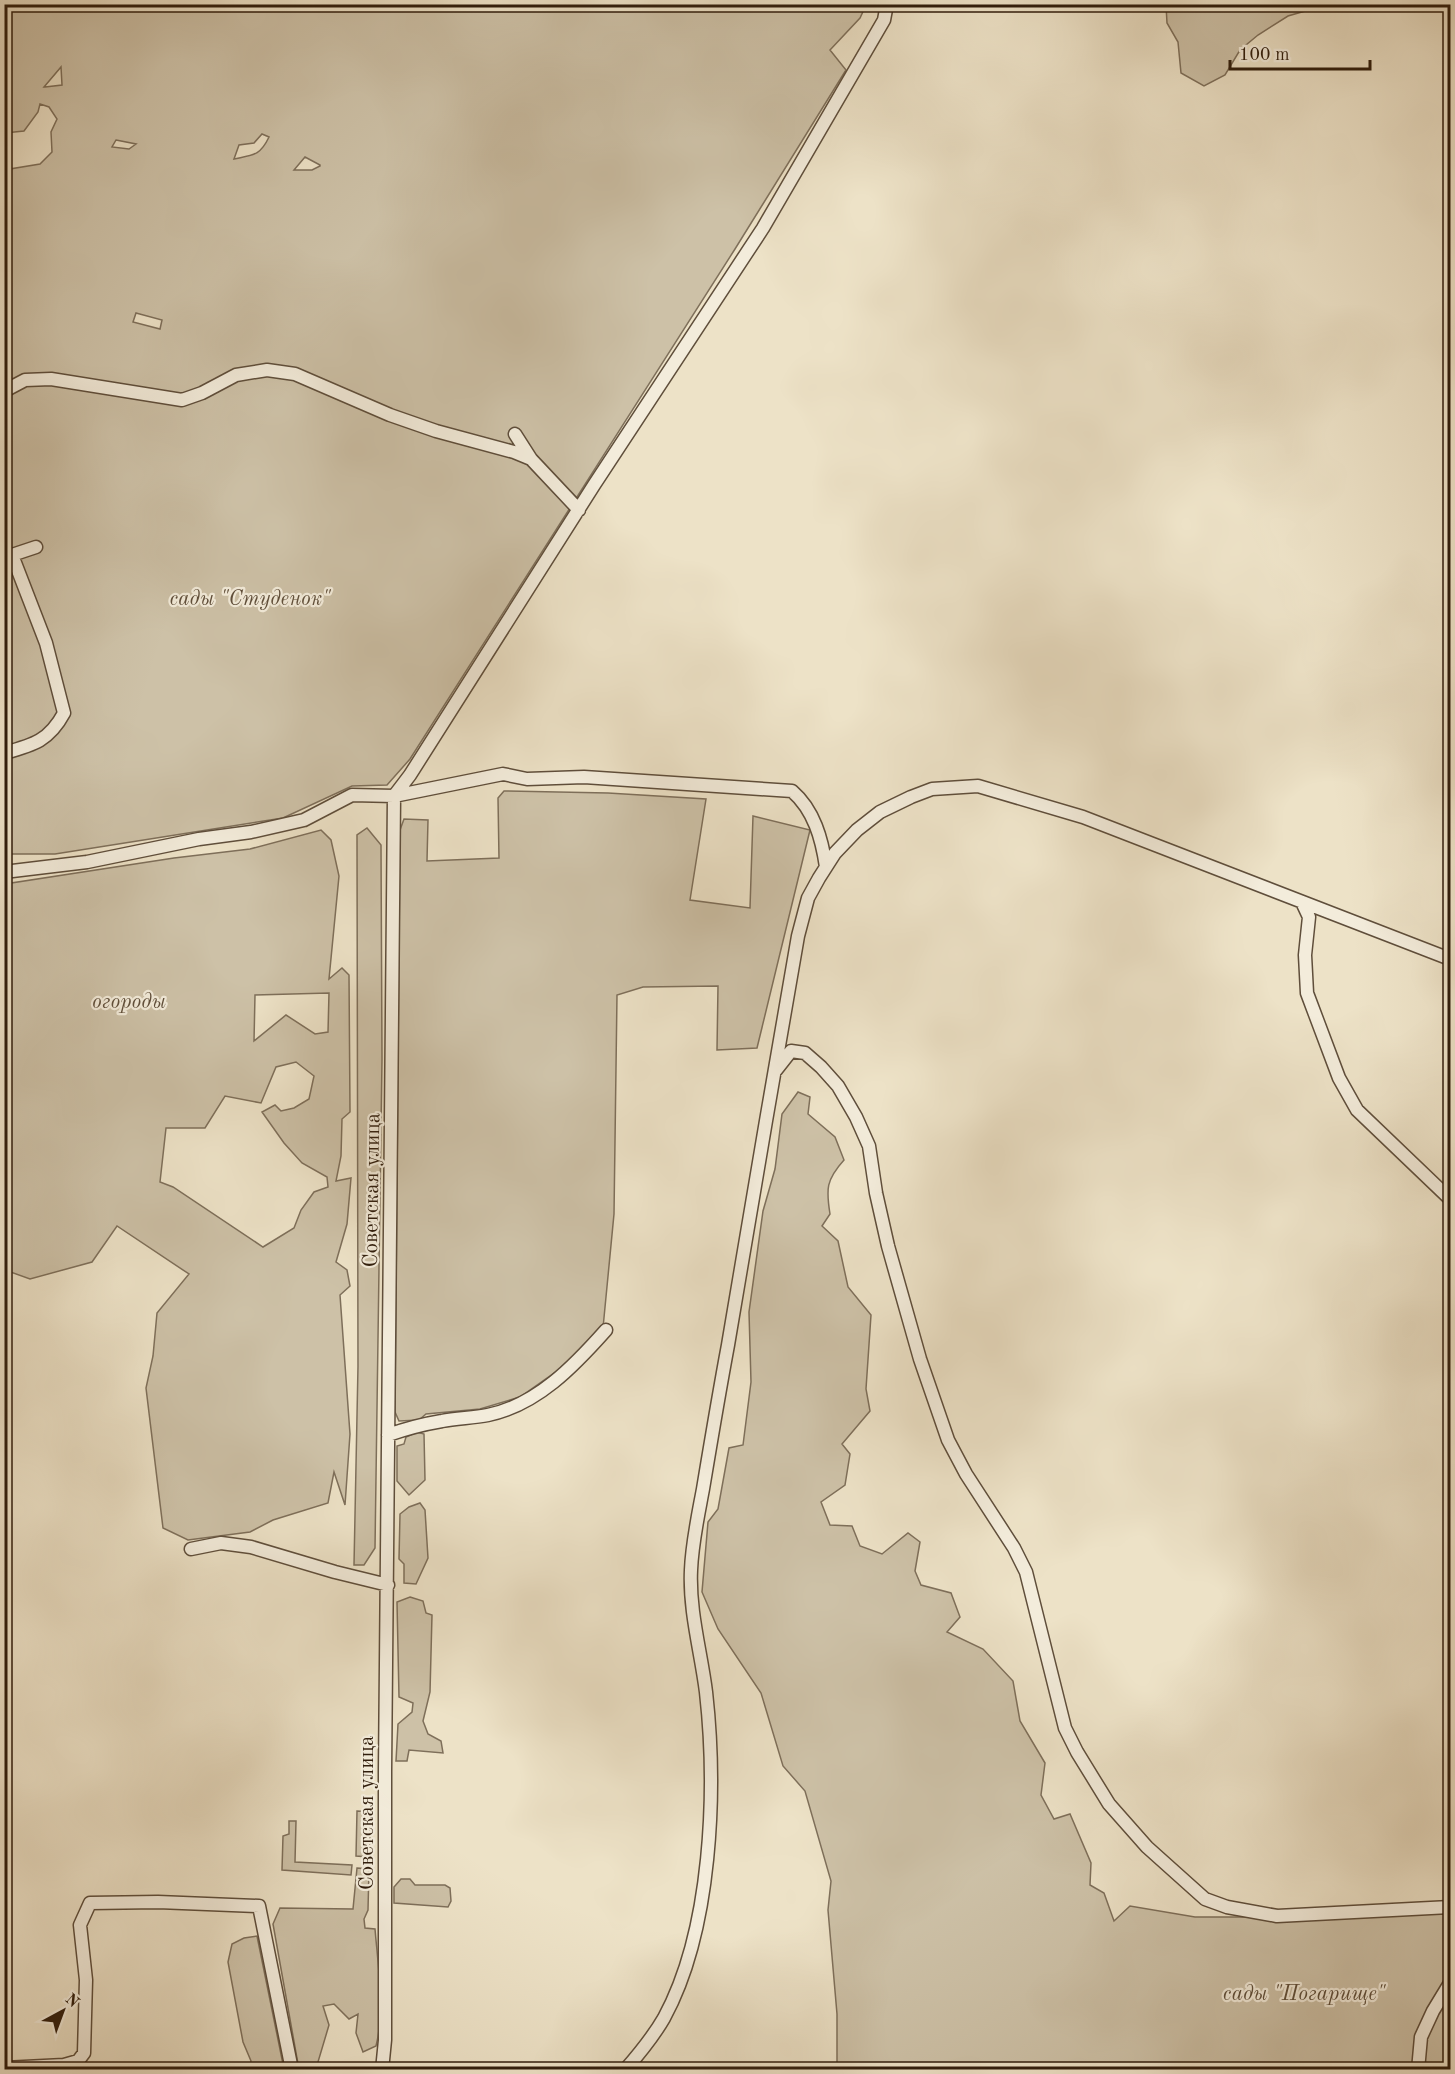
<svg xmlns="http://www.w3.org/2000/svg" width="1455" height="2074" font-family="'Old Standard TT',serif">
<style>
.green{fill:#cdc1a7;stroke:#7e6f5a;stroke-width:1.5;fill-rule:evenodd}
.lines{fill:none;stroke-linecap:round;stroke-linejoin:round}
.minor-casing{stroke:#5f4e3b;stroke-width:15}
.minor{stroke:#f3ecdb;stroke-width:12}
.labels{text-anchor:middle;stroke-width:4.5;stroke-linejoin:round;paint-order:stroke}
.park-label{font-size:21px;font-style:italic;fill:#5f4e3a;stroke:#f3ecdb}
.street-label{font-size:21px;fill:#301d0c;stroke:#f3ecdb}
</style>
<rect width="100%" height="100%" fill="#ede2c7"/>
<filter id="stains"><feTurbulence type="fractalNoise" baseFrequency=".00333" numOctaves="4"/><feColorMatrix values="0 0 0 0 .2 0 0 0 0 .09 0 0 0 0 .02 0 0 0 .5 -.17"/></filter>
<radialGradient id="worn" r=".72"><stop offset=".6" stop-color="#630" stop-opacity="0"/><stop offset="1" stop-color="#630" stop-opacity=".3"/></radialGradient>
<path class="green" d="M5,5H866L860,18L830,50L846,70L735,249L410,759L387,785L352,786L283,818L55,854H5L4,170L40,164L52,152L51,132L57,119L49,107L40,104L38,112L24,131L5,133ZM61,67L62,85L45,87H44ZM262,134L269,137C260,156 253,155 234,159L239,145L254,143ZM116,140L136,144L129,149L112,147ZM305,157L320,165V166L312,170H294ZM136,313L162,320L160,329L133,322Z
M1166,5V4L1326,5L1288,16L1258,35L1240,50L1225,75L1204,86L1181,73L1178,42L1167,23Z
M504,791L608,793L706,799L690,900L750,908L753,816L810,830L757,1048L717,1050L718,986L643,987L617,995L614,1214L603,1328L564,1366L520,1397L480,1409L426,1414L419,1420L399,1421L395,1412L400,830L404,819L428,820L427,861L499,858L498,798Z
M367,828L381,845L382,1059L375,1548L364,1565H354L358,1366L357,835Z
M321,830L331,840L339,876L329,979L342,968L349,975L350,1112L342,1119L341,1156L336,1181L351,1178L347,1224L336,1262L347,1270L350,1286L340,1295L350,1434L345,1505L334,1472L328,1503L273,1520L250,1532L188,1540L163,1528L146,1388L153,1356L157,1313L189,1274L117,1226L92,1262L30,1279L5,1270V884L174,858L250,849ZM329,993L328,1032L315,1034L286,1015L254,1041L255,995ZM296,1062L314,1076L309,1099L294,1108L281,1111L275,1105L262,1112L284,1143L302,1163L327,1177L328,1187L314,1192L301,1210L294,1228L263,1247L173,1187L160,1182L166,1128H205L225,1096L261,1103L276,1067Z
M798,1092L810,1097L808,1114L835,1137L844,1160C826,1180 826,1189 830,1214L822,1226L838,1241L848,1287L871,1315L866,1389L870,1411L842,1444L850,1454L845,1485L821,1502L830,1525L852,1526L860,1546L882,1554L908,1533L920,1542L915,1571L921,1585L951,1593L960,1617L947,1632L983,1649L1013,1681L1020,1721L1045,1763L1041,1795L1054,1819L1070,1814L1091,1863L1090,1885L1104,1893L1114,1921L1130,1906L1195,1917H1380L1450,1912V2069H837V2014L828,1910L831,1881L805,1791L783,1766L761,1693L718,1629L702,1592L708,1522L718,1509L729,1448L743,1445L751,1382L749,1312L763,1211L775,1169L782,1114Z
M417,1432L424,1434L425,1480L409,1495L397,1481V1446L404,1444L406,1437Z
M420,1503L425,1510L428,1558L416,1584L404,1583V1564L399,1559L400,1514L409,1507Z
M410,1597L423,1601L426,1613L432,1615L430,1692L423,1721L428,1734L441,1741L443,1753L409,1750L407,1761H396L398,1724L412,1712L413,1703L399,1697L397,1602Z
M357,1811L371,1812L369,1857L356,1856Z
M289,1821H296L295,1862L352,1865L351,1875L282,1870L283,1836L289,1834Z
M357,1868L369,1869L368,1910L364,1919L365,1928L375,1929C378,1965 385,2011 376,2046L363,2052L356,2033L358,2014L349,2019L334,2004L323,2006L329,2025L318,2062L312,2069H304L298,2064L273,1924L280,1908L353,1909Z
M401,1879H410L415,1885H445L450,1888L451,1901L448,1907L394,1903V1887Z
M257,1936L284,2069H248L251,2061L243,2042L228,1962L232,1944L244,1938Z"/>
<g class="lines">
<g class="minor-casing">
<path id="minor" d="M8,389L25,380L51,379L182,400L202,393L236,375L267,370L295,374L390,415L436,431L514,452L531,459L579,510
M515,434L531,459
M4,753C33,745 49,741 64,713L46,643L12,555L36,547
M394,796L410,775L594,485L763,228L884,20L887,4
M4,872L87,862L199,839L251,832L304,820L352,795L394,796L503,774L527,779L584,777L792,791C814,810 822,839 826,867
M1302,902L1309,917L1305,955L1307,993L1339,1078L1357,1110L1450,1199
M776,1070L791,1051L805,1053L821,1067L838,1086L856,1117L869,1146L876,1193L888,1246L920,1359L948,1440L966,1474L1014,1548L1026,1572L1065,1728L1077,1752L1109,1804L1147,1847L1205,1899L1227,1907L1277,1916L1450,1907
M388,1435C405,1429 424,1424 442,1421C457,1418 473,1418 488,1415C537,1405 574,1366 606,1330
M191,1549L221,1543L251,1547L335,1572L388,1585
M4,2068L64,2065L78,2061L84,2053L86,1980L80,1925L90,1903L158,1902L259,1906L292,2070
M382,2070L385,2040V1772L394,796
M625,2070C639,2054 653,2037 664,2018C712,1930 717,1790 706,1692C701,1652 689,1611 691,1570C692,1543 698,1516 703,1489C711,1441 719,1393 728,1345C751,1209 774,1072 798,936L808,898L819,878L835,853L857,830L880,812L911,797L932,789L978,786L1083,817L1450,959
M1418,2070L1421,2037L1433,2011L1450,1983"/>
</g>
<use href="#minor" class="minor"/>
</g>
<g class="labels">
<g class="park-label">
<text x="250" y="605">сады "Студенок"</text>
<text x="129" y="1008">огороды</text>
<text x="1304" y="2000">сады "Погарище"</text>
</g>
<g class="street-label">
<text transform="translate(371 1190) rotate(-89)" y="7">Советская улица</text>
<text transform="translate(366 1813) rotate(-90)" y="7">Советская улица</text>
</g>
</g>
<rect width="1455" height="2074" fill="none" stroke="#ede2c7" stroke-width="24"/>
<rect x="6" y="6" width="1443" height="2062" fill="none" stroke="#301d0c" stroke-width="3"/>
<rect x="12" y="12" width="1431" height="2050" fill="none" stroke="#301d0c" stroke-width="1.5"/>
<g transform="translate(63 2011) rotate(41)" stroke="#f3ecdb" stroke-width="4.5" paint-order="stroke">
<path d="M0-4.5L10 22L0 15L-10 22Z" fill="#301d0c"/>
<text y="-9" font-size="16" font-weight="bold" text-anchor="middle" fill="#301d0c">N</text>
</g>
<path d="M1230 60v9h140v-9" fill="none" stroke="#301d0c" stroke-width="3"/>
<text x="1239" y="60" font-size="18" fill="#301d0c" stroke="#f3ecdb" stroke-width="4.5" paint-order="stroke">100 m</text>
<rect width="100%" height="100%" filter="url(#stains)"/>
<rect width="100%" height="100%" fill="url(#worn)"/>
</svg>
